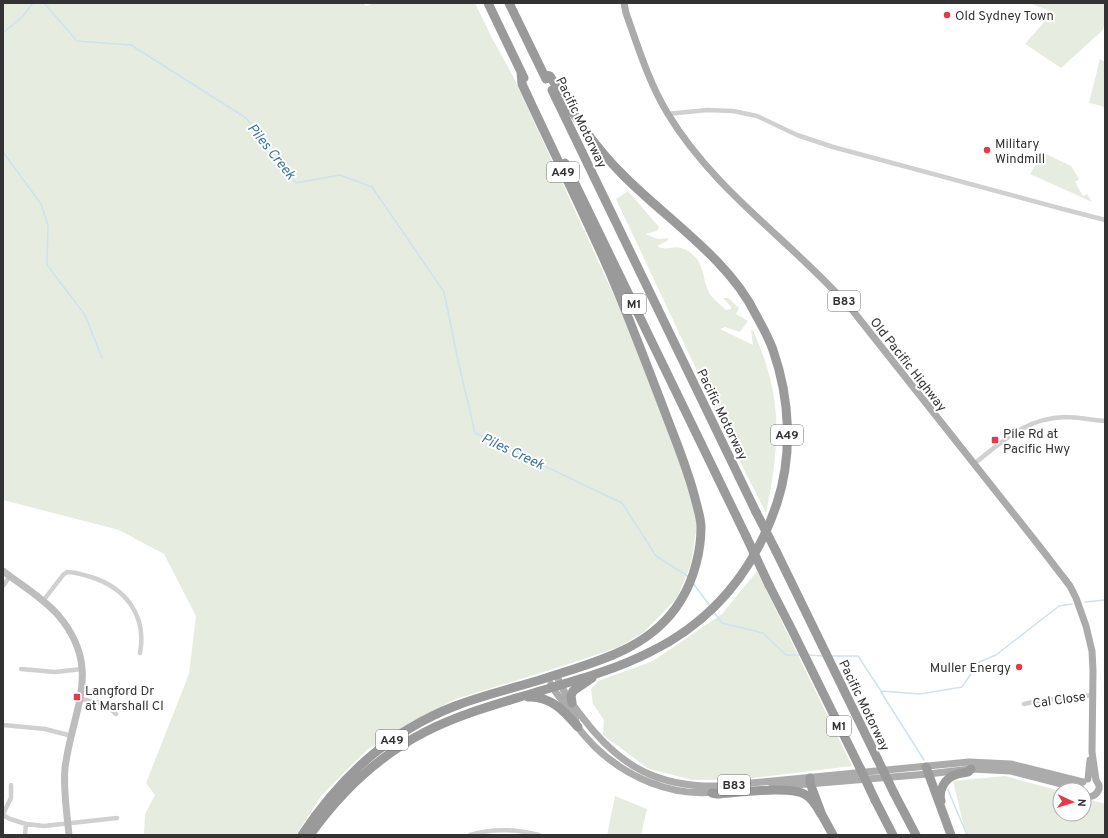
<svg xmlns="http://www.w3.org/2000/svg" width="1108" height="838" font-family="Overpass,sans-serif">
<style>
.green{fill:#e6ecdf}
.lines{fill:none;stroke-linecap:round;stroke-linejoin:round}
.stream{stroke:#cfe2ee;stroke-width:1.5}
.street{stroke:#d0d0d0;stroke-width:4.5}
.secondary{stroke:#bdbdbd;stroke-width:7}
.primary{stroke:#ababab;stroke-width:7}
.highway{stroke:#9a9a9a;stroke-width:9}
.highway-bridge{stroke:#9a9a9a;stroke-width:9}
.poi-dot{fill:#e63946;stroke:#fff;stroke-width:1.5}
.labels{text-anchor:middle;stroke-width:4;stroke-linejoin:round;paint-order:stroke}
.shield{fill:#fff;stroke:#707070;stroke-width:1}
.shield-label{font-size:12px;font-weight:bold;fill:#333}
.poi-label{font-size:13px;fill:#333;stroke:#fff;text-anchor:start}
.street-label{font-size:13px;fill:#333;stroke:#fff}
.water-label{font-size:14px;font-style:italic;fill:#3f7597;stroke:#fff}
</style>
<rect width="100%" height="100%" fill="#fff"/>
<path class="green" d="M3,3H363L366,6L374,3H475L492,38L512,74L623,315L688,483L697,525L691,564L677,598L644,632L619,647L566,665L456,699L411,722L367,750L322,795L296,835H144L145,814L155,795L146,783L189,674L196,616L164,554L119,530L3,500Z
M1029,3H1105V20L1103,30L1061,68L1025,44L1053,12Z
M1100,59L1105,62V108L1101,106L1089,103Z
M1044,153L1071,166L1079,179L1075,182L1083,196L1087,194L1092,202L1030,174Z
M628,191L659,227L657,231L645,234L658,239L669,238L667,241L657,246C668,253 677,241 692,254C704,264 702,276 708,290C710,297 721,305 726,310L731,309V307L723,298H728L739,308L736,314L748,321L740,332L725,327L720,329L753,345L751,329L754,332C760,347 766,362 770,378C782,423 775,469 766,513L739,460L616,199Z
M757,571L852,766L746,779L693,780L649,769L603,735L604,720L593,704L591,689L598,681L653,661L722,614Z
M1005,776L1060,791V814H1084V798L1105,804V835H966L953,781Z
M615,796L647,809L641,835H607Z"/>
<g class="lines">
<path class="stream" d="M44,3L77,41L131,45L246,118L296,183L340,175L372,187L444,292L457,356L475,433L622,503L656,556L689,577
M3,33L23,16L33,3
M3,152L41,204L48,225L47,265L85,315L102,358
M693,583L710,606
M1085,602L1105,600
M714,612L722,623L763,633L786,655H801
M809,655L823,656
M831,656H858L881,691L920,694L962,687L979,662L996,655L1059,606L1072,604
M881,692L924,760
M948,790L967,835"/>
<path class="street" d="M667,114L707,110L733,111L757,116L797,135L833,147L1059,208L1105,220
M974,464C1003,441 1026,418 1065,417C1078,417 1092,420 1105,421
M3,586L10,576
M43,601L63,575L67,572C75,572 84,575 91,577C126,588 147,616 140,653
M21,669L55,672L82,669
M81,699L105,704L116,714
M1024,704L1037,701L1093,695
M3,725L45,729L72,736
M3,814L11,798V785
M3,815L10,819L26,824L44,826L117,818
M25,835L26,824
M470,835C493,828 516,829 539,835"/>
<path class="secondary" d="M3,571C21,585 43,598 58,615C104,669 72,710 65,768C63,790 67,813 69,835"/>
<path class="primary" d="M624,3L626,13C638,47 649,83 668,114C715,192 794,243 853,311L1040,547L1070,586L1076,598L1086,626L1092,651L1093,671L1092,752L1096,780L1099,785V789C1096,796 1090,799 1084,794
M556,674C562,691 572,704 583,718C620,767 659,788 721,786L969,762L1011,764L1083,782
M551,684C556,696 567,704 574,716C576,719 576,724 578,727C582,734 589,740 594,746C626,777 671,797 716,792
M1088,779L1090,760
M772,787L928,774L971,769L1011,771L1081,789"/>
<path class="highway" d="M488,3L524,78
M509,3L546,79
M552,90L756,512
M565,163L746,536
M776,551L877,758
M769,585L792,630L860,768
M528,697C551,696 564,711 578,727
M572,703L571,696L573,691L592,678
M926,767L951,835
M810,778V783L822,815L833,835
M712,793L717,794C736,793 791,785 806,795C813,799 817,807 821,814L822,815
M894,793L916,835
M875,800L893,835
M941,801C938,791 945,778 955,775C959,773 964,773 968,772L971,769
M302,835C341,776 389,732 455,706C484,695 514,688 543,679C594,662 651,650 681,600C694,579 701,551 701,527C701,519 698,510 696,502C689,472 677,444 666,415C648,368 630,320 610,273C582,209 551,147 522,84L521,72
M310,835C340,793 378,756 425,732C458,715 494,705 530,694C570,682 613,671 650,652C713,621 755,569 777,503C793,454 790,399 773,350C769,338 762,326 756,315C729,259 665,218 622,174C593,145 571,111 550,76L544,75"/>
<path class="highway-bridge" d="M756,512L776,551
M746,536L769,585
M877,758L894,793
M860,768L875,800"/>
</g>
<g class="poi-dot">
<circle cx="947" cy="15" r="4"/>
<circle cx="987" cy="150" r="4"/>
<rect x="991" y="436" width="8" height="8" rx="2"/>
<circle cx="1019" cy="667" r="4"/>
<rect x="73" y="693" width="8" height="8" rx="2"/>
</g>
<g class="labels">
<g class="shield">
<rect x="547" y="162" width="32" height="20" rx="3"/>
<rect x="828" y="291" width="32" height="20" rx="3"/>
<rect x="622" y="294" width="24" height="20" rx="3"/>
<rect x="771" y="425" width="32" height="20" rx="3"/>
<rect x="827" y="716" width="24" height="20" rx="3"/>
<rect x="376" y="730" width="32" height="20" rx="3"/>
<rect x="718" y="775" width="32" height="20" rx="3"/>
</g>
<g class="shield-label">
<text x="563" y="176">A49</text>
<text x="844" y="305">B83</text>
<text x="634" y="308">M1</text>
<text x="787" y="439">A49</text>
<text x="839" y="730">M1</text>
<text x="392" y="744">A49</text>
<text x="734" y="789">B83</text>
</g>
<g class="poi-label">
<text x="955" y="20">Old Sydney Town</text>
<text x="995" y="148">Military<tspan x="995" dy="15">Windmill</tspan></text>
<text x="1003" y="438">Pile Rd at<tspan x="1003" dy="15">Pacific Hwy</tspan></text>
<text x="1011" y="672" text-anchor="end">Muller Energy</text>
<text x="85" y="695">Langford Dr<tspan x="85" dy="15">at Marshall Cl</tspan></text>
</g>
<g class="street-label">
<text transform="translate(582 122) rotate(64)" y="5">Pacific Motorway</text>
<text transform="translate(909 364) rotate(52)" y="5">Old Pacific Highway</text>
<text transform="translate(723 414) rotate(64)" y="5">Pacific Motorway</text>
<text transform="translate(1059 699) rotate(-8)" y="5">Cal Close</text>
<text transform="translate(865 705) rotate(64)" y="5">Pacific Motorway</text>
</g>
<g class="water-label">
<text transform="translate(272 151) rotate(51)" y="5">Piles Creek</text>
<text transform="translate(513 451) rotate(25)" y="5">Piles Creek</text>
</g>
</g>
<rect width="1108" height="838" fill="none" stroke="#333333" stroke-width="8"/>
<g transform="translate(1072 802) rotate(94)"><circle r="19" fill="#ffffff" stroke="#adadad"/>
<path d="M0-3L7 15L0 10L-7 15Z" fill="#e63946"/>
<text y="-6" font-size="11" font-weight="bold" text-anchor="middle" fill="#333333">N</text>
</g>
</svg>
